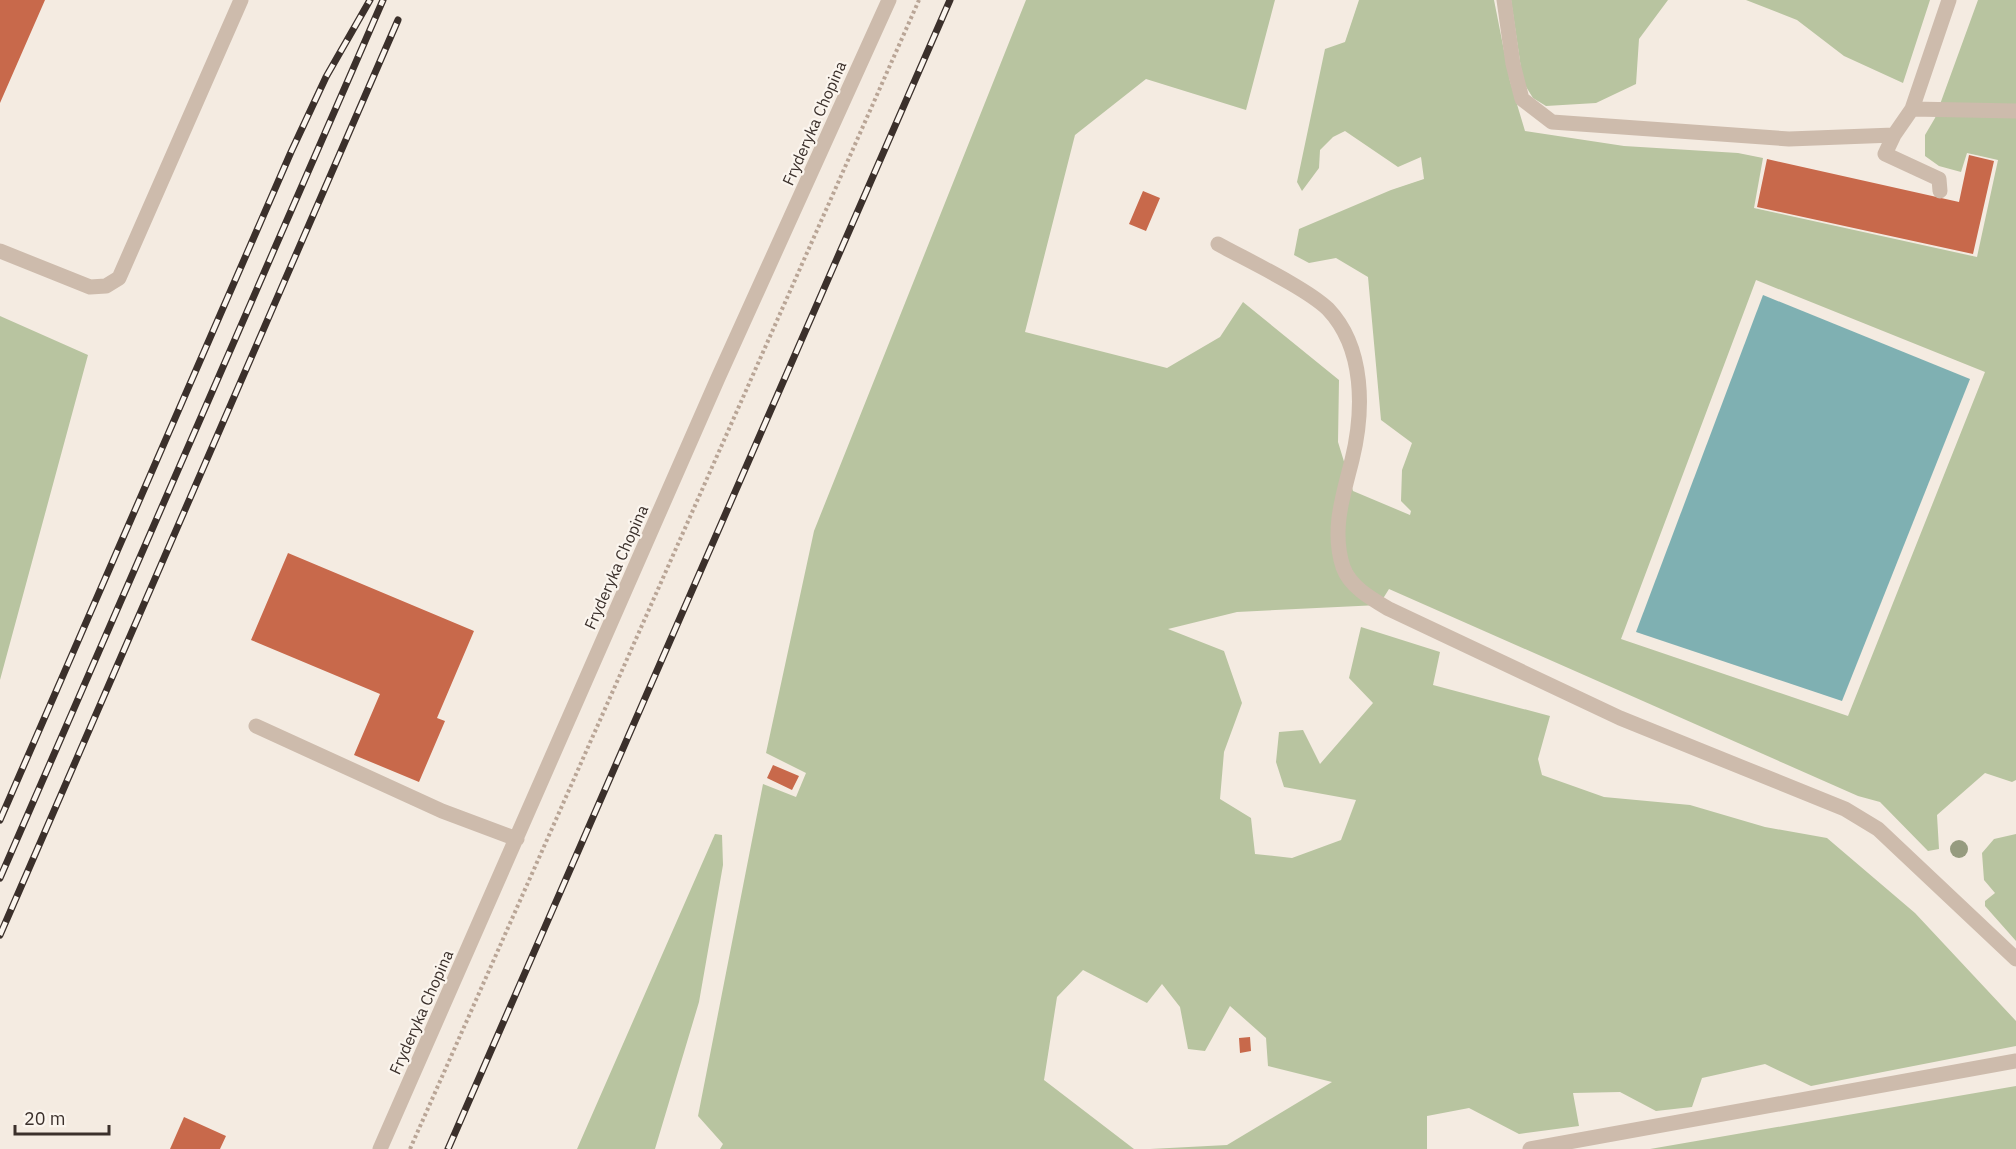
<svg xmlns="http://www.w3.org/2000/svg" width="2016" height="1149" font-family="'IBM Plex Sans',sans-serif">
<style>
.green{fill:#b8c4a0;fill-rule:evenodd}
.water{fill:#7fb0b2}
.building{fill:#c8694b}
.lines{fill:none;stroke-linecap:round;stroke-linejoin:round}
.path{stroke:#b9a596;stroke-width:4;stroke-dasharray:3 3;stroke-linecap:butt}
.minor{stroke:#cdbbac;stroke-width:15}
.rail-casing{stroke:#3b302b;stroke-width:7}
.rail{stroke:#fbf5ee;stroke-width:4.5;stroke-dasharray:14;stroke-linecap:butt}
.tree{fill:#969b7f}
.labels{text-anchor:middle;stroke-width:4.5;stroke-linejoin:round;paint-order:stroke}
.street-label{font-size:16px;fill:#3b302b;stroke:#fbf5ee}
</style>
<rect width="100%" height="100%" fill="#f4ebe1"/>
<path class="green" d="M1026,0H1275L1246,110L1146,79L1075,135L1025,332L1167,368L1220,337L1243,302L1339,380L1338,442L1353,491L1410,515L1411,511L1401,501L1402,470L1412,443L1381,420L1368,277L1336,258L1309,263L1294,255L1299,229L1391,190L1424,179L1421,157L1398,167L1345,131L1333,137L1320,150L1319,168L1302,191L1297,182L1325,49L1345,42L1359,0H1494L1510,81L1525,131L1624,146L1738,153L1763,158L1754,208L1977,257L1998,160L1967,153L1961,172L1939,166L1925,156V135L1935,118L1978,0H2016V780L2012,782L1985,773L1937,815L1939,849L1928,851L1880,802L1858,796L1389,589L1379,605L1237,612L1168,629L1224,651L1242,703L1224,752L1220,799L1251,818L1255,854L1292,858L1341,840L1356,800L1284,787L1276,762L1279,732L1303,730L1320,764L1373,703L1349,678L1361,627L1440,652L1433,685L1550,716L1538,759L1542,775L1604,797L1690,805L1765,827L1827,838L1915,913L2016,1021V1046L1811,1086L1765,1064L1702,1078L1692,1107L1656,1111L1620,1092L1573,1093L1579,1126L1519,1134L1469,1108L1427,1116V1149H1150L1227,1145L1332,1082L1268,1066L1266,1038L1230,1006L1205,1051L1188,1049L1180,1007L1162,984L1147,1003L1083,970L1057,997L1044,1080L1134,1149H720L723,1144L698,1116L763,784L796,797L806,773L766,753L814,531ZM1756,280L1985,372L1848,716L1621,639Z
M1511,0H1668L1639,39L1636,84L1596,103L1546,106L1533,98L1523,82Z
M1746,0H1930L1903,83L1844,56L1797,20Z
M0,316L88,355L0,680Z
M715,834L722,835L723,865L699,1002L655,1149H577Z
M2016,834V941L1985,906V901L1995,893L1984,880L1982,853L1994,839Z
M2016,1086V1149H1650Z"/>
<path class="water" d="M1763,295L1970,379L1842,701L1636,632Z"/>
<path class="building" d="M0,0H45L0,103Z
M1969,155L1994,161L1973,254L1757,207L1767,159L1959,202Z
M1143,191L1160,198L1146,231L1129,224Z
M288,553L474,631L437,718L445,721L419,782L354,755L380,694L251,640Z
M773,765L799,776L792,790L767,778Z
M1250,1037L1251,1051L1240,1053L1239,1038Z
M184,1117L226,1136L220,1149H170Z"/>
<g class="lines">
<path class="path" d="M410,1149L919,0"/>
<path class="minor" d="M1504,0L1513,64L1522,99L1552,122L1789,139L1894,135L1912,109L2016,111
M1912,109L1949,0
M1894,135L1885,154L1939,179L1940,191
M1218,244C1247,260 1306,288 1328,309C1365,348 1364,411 1352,460C1343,496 1331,530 1343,567C1350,587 1372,599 1389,609L1620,718L1845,809L1878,829L2016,959
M0,251L90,287L106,286L119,278L241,0
M256,726L442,811L517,839
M380,1149L718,378L889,0
M1530,1149L2016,1061"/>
<g class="rail-casing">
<path id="rail" d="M0,820L291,152L326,77L370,0
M0,878L383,0
M0,935L398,20
M448,1149L950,0"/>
</g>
<use href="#rail" class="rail"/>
</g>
<circle class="tree" cx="1959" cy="849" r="9"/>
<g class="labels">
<g class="street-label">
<text transform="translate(814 123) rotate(-66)" y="6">Fryderyka Chopina</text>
<text transform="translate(616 567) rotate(-66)" y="6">Fryderyka Chopina</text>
<text transform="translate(421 1012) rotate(-66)" y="6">Fryderyka Chopina</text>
</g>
</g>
<path d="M15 1125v9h94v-9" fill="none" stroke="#3b302b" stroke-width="3"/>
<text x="24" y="1125" font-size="18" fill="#3b302b" stroke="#fbf5ee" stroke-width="4.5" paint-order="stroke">20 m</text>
</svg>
